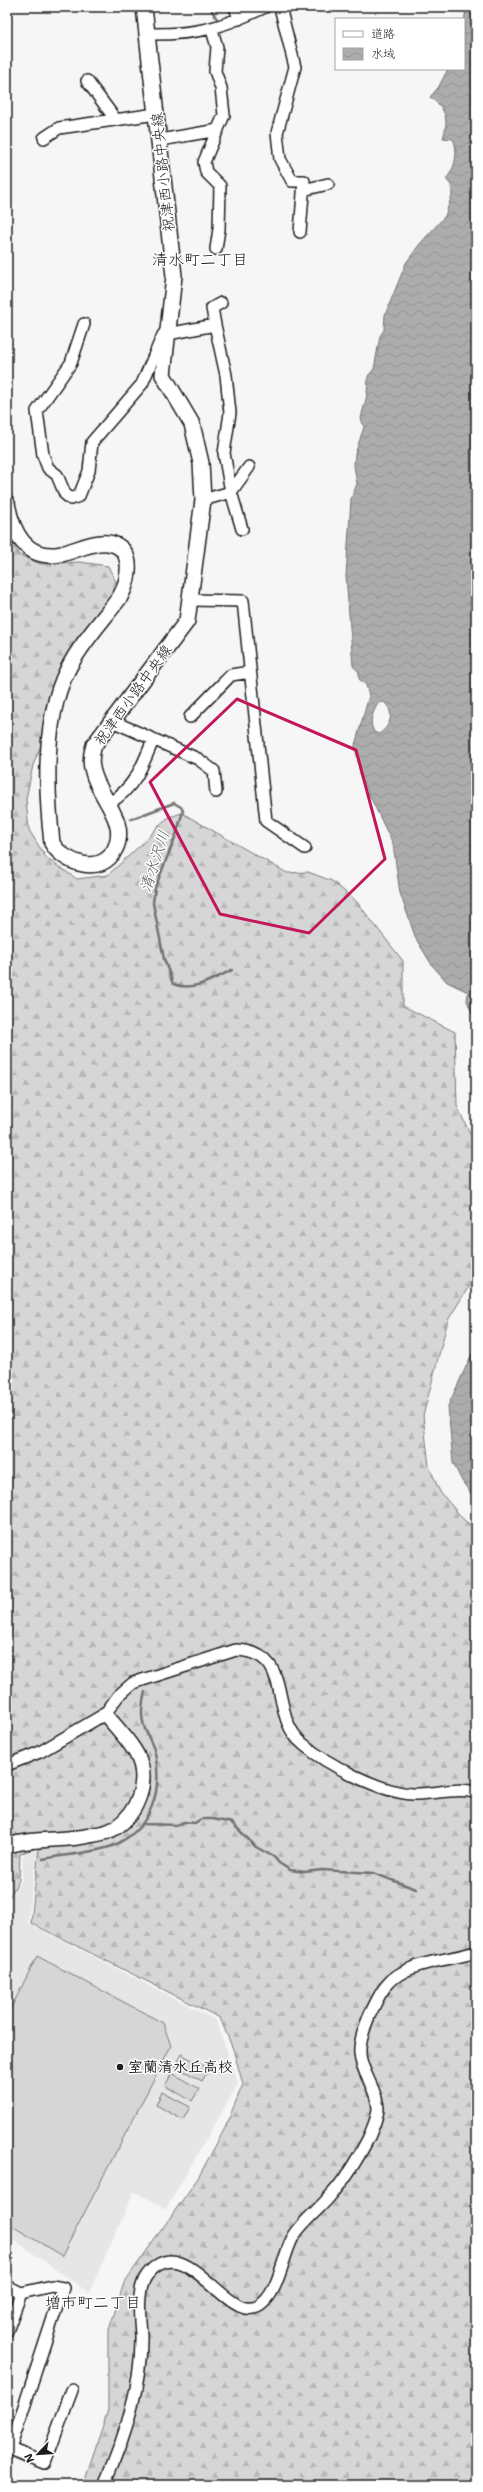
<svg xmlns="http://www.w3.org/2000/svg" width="483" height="2492" font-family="'Shantell Sans','Klee One',sans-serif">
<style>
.built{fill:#e6e6e6}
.forest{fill:url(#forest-firs);stroke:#797979}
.garden{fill:#d6d6d6;stroke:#797979}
.water{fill:url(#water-waves);stroke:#727272;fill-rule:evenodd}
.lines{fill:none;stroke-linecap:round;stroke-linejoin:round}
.stream{stroke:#727272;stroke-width:2.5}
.minor-casing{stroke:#1c1c1c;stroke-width:14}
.tertiary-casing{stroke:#1c1c1c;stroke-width:17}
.secondary-casing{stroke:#1c1c1c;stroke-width:18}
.minor{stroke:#fff;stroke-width:11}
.tertiary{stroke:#fff;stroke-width:14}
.secondary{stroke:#fff;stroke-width:15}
.marked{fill:none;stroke:#c2185b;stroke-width:3;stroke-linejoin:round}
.poi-dot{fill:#1c1c1c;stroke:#fff;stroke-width:1.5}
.labels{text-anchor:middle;stroke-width:3;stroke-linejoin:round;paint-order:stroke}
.street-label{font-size:15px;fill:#1c1c1c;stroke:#fff}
.poi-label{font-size:15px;font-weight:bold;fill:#1c1c1c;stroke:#fff;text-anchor:start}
.neighbourhood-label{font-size:16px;fill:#1c1c1c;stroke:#fff}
.water-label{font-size:16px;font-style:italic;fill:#5d5d5d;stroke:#fff}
</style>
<defs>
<pattern id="forest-firs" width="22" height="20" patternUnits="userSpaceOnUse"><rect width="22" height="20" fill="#d6d6d6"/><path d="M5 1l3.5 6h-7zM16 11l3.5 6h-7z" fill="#b7b7b7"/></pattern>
<pattern id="water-waves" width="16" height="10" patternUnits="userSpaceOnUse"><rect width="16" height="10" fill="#acacac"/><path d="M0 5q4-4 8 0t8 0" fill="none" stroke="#939393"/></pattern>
</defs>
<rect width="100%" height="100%" fill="#f6f6f6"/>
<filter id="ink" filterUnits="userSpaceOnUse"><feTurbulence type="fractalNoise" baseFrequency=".025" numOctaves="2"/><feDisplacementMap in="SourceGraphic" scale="8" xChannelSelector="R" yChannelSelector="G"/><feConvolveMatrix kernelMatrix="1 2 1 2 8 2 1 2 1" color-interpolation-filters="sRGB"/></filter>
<g filter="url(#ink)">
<path class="built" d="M37,1850L28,1923L216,2020L238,2084L166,2209L134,2191L89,2293L7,2235V1904L22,1880L23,1855Z"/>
<path class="forest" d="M7,535L19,555L41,564L80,562L108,566L117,584L108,616L65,688L33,765L26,799L29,830L47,859L77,879L108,875L146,840L159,825L169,817L182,813L287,873L308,872L332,881L356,901L403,961V1006L455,1032L457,1106L476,1147V1275L448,1320L423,1416L429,1466L440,1492L464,1520L476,1529V2479L470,2485H83L108,2410V2333L124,2283L198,2178L225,2128L243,2084L233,2049L220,2018L31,1923L39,1847L20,1854L19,1880L7,1902Z"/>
<path class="garden" d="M37,1956L163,2023L171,2046L62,2256L7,2223V2016Z
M181,2054L209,2069L202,2081L175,2066Z
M172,2073L199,2089L192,2101L165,2086Z
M162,2092L190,2107L183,2120L156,2105Z"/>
<path class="water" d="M466,7H476V1022L467,1001L468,992L447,982L432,965L416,939L400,893L393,844L361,778L355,745L369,696L366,685L359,679V672L353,666L346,576L351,499L357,484L354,465L355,454L364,427L361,418L367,395L368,376L374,369L380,336L384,330L385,315L406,263L419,245L445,216L452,195L451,185L446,179C455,169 459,152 453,139L443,138C449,120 446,108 430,97L438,88L448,69H464V24ZM384,702C395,712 391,726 379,734L374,732C368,721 373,713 378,703Z
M476,1345V1501L462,1481L453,1463L448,1406Z"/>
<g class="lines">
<path class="stream" d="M210,7L218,21
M131,819L174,803L181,807L183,811L176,835L155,888L153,903L164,959L173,984C194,992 213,979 232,970
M144,1824L177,1825L184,1822L195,1823L201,1819H213L232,1823L256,1847L274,1857L279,1863L290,1870L305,1872L322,1870L373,1873L416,1889
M43,1859C63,1855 93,1853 112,1846C151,1830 163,1792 155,1753C154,1747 150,1741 148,1736C140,1720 141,1708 145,1692"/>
<g class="minor-casing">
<path id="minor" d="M235,7L239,19
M280,7L295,67L277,133L280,159L292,181H304L300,232
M212,30L217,47L215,71L221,88L224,115L204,162L206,172L220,186L219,229L216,249
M147,34C197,35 221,28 265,7
M87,81L116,120
M44,138L59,128L156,114
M160,140L218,130
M303,190L328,184
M84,324L71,363L37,411L43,455L48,468L57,475L65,494L71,499L79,496L89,471L92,442L142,384L163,335L168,329L173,333L215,325L226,375L230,413L224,453L231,492L203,500
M215,325L212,308L221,303
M242,529L231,492L249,467
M190,600L243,601L266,821L305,848
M190,717L231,675L250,672
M112,721L198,759L214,771L216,792
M109,803C134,789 143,765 153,740
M7,1765L40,1752L105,1714L118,1696L133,1683L236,1650C296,1652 267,1715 303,1744C326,1764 382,1793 413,1794C429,1795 463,1786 476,1793
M7,2286L21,2293L7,2331
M10,2449L45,2463L72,2390
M7,2450L10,2449L63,2288L52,2286L21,2293
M104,2485C124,2440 142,2385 141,2335C140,2318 136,2290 147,2275C188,2223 230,2336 264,2302C279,2288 283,2257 292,2239C300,2223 319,2210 330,2196C346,2179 357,2160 368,2139C372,2130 378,2117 378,2108C377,2089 361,2072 360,2054C359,2041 365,2026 370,2014C375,2005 379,1994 386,1986C405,1961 448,1961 476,1952"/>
</g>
<g class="tertiary-casing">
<path id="tertiary" d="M7,1846C34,1837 64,1842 92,1835C99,1834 109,1832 115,1828C138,1813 150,1780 137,1755C129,1740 116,1727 105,1714"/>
</g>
<g class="secondary-casing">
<path id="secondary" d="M7,503C12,532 26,561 61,554C74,551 87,544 100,543C135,540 132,576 120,597C103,620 81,643 68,669C43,717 46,790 52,843C63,863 102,877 115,849C129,822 99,797 93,772C90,763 91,754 94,745L187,621L203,500L201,463L192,424L163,375L174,276L144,7"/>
</g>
<use href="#minor" class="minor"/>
<use href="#tertiary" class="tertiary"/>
<use href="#secondary" class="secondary"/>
</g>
</g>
<path class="marked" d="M237,699L356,750L385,859L309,933L220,914L150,782Z"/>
<circle class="poi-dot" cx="120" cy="2067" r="4"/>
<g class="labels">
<g class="street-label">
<text transform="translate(163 172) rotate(-96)" y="5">祝津西小路中央線</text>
<text transform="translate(133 695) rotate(-54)" y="5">祝津西小路中央線</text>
</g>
<g class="poi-label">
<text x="128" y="2072">室蘭清水丘高校</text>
</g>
<g class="neighbourhood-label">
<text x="200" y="265">清水町二丁目</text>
<text x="93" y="2308">増市町二丁目</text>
</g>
<g class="water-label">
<text transform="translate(154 861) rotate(-72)" y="6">清水沢川</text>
</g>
</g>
<rect width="483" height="2492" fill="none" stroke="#fff" stroke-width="24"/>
<rect x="12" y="12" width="459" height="2468" fill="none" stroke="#1c1c1c" stroke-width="1.5" filter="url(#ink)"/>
<rect x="335" y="18" width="130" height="52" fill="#ffffff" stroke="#a4a4a4"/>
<rect x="343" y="31" width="20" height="6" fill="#ffffff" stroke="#a4a4a4"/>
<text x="371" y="38" font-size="12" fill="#1c1c1c">道路</text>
<rect x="343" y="48" width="20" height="12" fill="url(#water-waves)" stroke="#a4a4a4"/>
<text x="371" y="58" font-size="12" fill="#1c1c1c">水域</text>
<g transform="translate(38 2454) rotate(245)" stroke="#ffffff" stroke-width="3" paint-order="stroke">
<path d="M0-3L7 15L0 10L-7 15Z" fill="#1c1c1c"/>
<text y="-6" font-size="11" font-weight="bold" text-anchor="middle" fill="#1c1c1c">N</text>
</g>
</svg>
